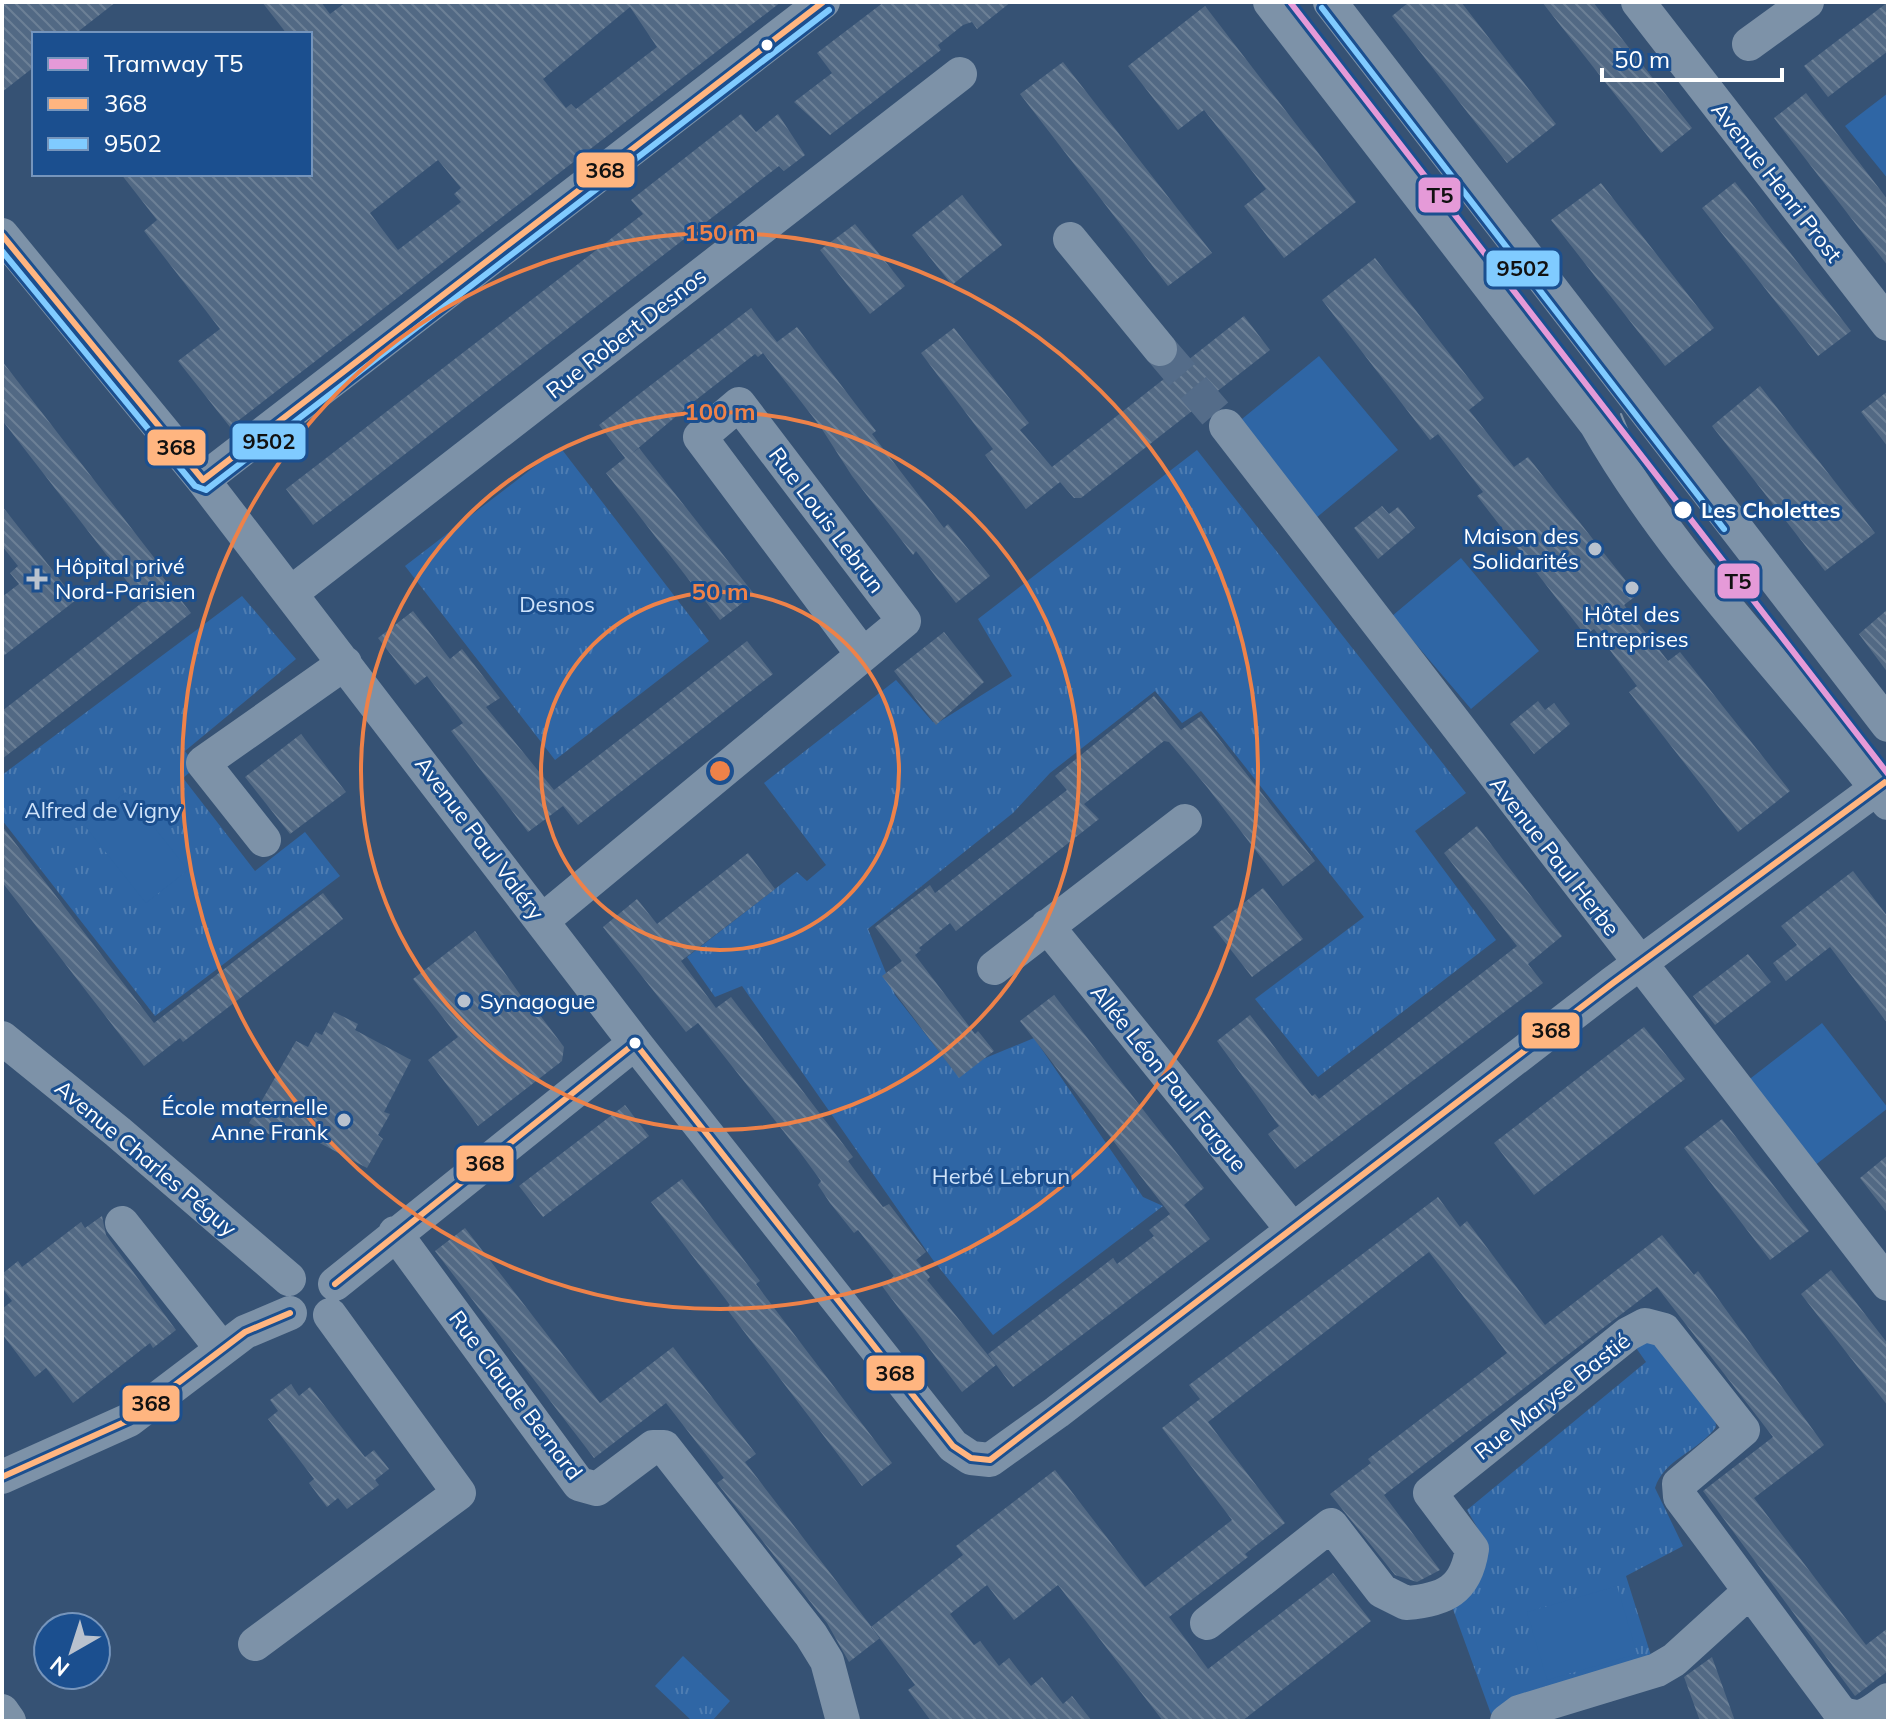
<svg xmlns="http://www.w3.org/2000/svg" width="1890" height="1723" font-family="Mulish,sans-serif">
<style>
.park{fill:url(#park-tufts)}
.garden{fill:#2f66a5}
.building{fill:url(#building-back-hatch);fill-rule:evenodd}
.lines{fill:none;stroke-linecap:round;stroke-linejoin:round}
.minor-tunnel{stroke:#546c89;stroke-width:34;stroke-dasharray:34 17;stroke-linecap:butt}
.minor{stroke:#7d92a8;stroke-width:34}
.tram{stroke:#7e92a7;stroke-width:2}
.bus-1-casing{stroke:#1b4f8f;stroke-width:12}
.bus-2-casing{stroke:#1b4f8f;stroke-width:12}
.bus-1{stroke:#ffb580;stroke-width:6}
.bus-2{stroke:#80cbff;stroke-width:6}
.tram-1-casing{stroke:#1b4f8f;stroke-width:12}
.tram-1{stroke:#e59ad8;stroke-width:6}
.ring{fill:none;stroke:#ee8249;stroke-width:4}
.bus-dot{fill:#fff;stroke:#1b4f8f;stroke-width:3}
.poi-dot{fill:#b9c2ce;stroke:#1b4f8f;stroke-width:3}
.labels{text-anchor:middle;stroke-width:6;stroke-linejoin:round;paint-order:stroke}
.street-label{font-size:22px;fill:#fff;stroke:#1b4f8f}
.stop-label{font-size:22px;font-weight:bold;fill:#fff;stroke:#1b4f8f;text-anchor:start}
.poi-label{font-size:22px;fill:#fff;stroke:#1b4f8f;text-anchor:end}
.park-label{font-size:22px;fill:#cfe3fa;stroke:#1b4f8f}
.centre{fill:#ee8249;stroke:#1b4f8f;stroke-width:4}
.ring-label{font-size:24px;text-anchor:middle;font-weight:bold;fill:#ee8249;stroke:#1b4f8f;stroke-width:6;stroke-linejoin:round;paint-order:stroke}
.line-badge{stroke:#1b4f8f;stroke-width:3}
.pale-badge-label{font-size:22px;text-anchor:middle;font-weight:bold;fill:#111}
</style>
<defs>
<pattern id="park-tufts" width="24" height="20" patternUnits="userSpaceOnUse" patternTransform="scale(2)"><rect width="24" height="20" fill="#2f66a5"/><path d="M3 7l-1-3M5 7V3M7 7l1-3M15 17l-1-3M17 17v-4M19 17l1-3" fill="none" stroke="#4e7db2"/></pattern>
<pattern id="building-back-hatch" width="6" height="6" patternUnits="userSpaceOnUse" patternTransform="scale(2)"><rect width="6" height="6" fill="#526984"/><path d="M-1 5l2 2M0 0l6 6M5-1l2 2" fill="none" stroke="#6c8096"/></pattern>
</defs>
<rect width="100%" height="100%" fill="#365274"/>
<path class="park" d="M560,447L709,641L555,760L405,566Z
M1197,450L1466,793L1415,831L1496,940L1318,1077L1255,999L1364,917L1201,711L1182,723L1155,691L1050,773L1013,813L868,929L895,995L959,1077L983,1059L1034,1038L1143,1197L1163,1206L993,1335L933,1260L742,986L715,997L687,957L797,872L807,881L826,865L764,783L896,680L933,722H939L1012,676L978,619Z
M242,596L296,659L185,751L196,767L183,778L255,871L305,832L340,876L155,1016L2,820V775Z
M1651,1340L1715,1415L1716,1427C1699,1451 1664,1459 1655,1488L1683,1546L1626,1576L1653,1662L1491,1714L1450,1601L1481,1534L1467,1510L1646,1362L1634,1345Z
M683,1656L730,1701L712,1721H692L655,1686Z"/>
<path class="garden" d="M1888,93V179L1845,126Z
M1319,356L1398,450L1316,518L1237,423Z
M1461,558L1539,651L1471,709L1392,616Z
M126,792L188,870L146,903L84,825Z
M1822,1023L1888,1108L1809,1170L1742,1085Z
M1617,1586L1637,1654L1547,1680L1527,1612Z"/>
<path class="building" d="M2,2H116L75,34H34V67L2,92Z
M262,2H321L330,14L346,2H781L230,427L178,361L220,329L144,231L157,220L121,174H310V34H287ZM630,7L657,47L576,109L571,104L566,108L543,79ZM438,160L461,188L454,194L461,202L398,250L370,213Z
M884,2H1011L977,29L972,22L963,25L938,45L941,50L830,135L794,102L832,73L817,53Z
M1409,2H1461L1556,124L1507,163L1392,16Z
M1542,2H1593L1692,128L1661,153Z
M1888,2V51L1828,97L1804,66Z
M1205,6L1356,202L1284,258L1244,206L1266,189L1204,110L1178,130L1128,66Z
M1063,62L1212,253L1168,286L1020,94Z
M1806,93L1888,200V266L1774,118Z
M741,114L756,132L778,114L805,155L784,171L779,166L313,525L286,489L643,214L631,200Z
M1735,182L1851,331L1818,356L1702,208Z
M1601,183L1714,328L1665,366L1551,220Z
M962,195L1002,245L952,285L912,235Z
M855,224L905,286L870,314L820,250Z
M1375,258L1484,398L1469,410L1514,467L1528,457L1637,595L1624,605L1668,661L1680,652L1790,791L1738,832L1629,692L1637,686L1594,629L1585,635L1477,496L1483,492L1438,434L1430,440L1322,300Z
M751,308L777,342L797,327L876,431L872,434L901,472L944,528L948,524L990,576L956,603L916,551L913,555L852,476L820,426L763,353L758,357L755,354L692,403L630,455L639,448L754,594L720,620L606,473L625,458L599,425Z
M1244,316L1270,350L1081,498H1074L1060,482L1026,509L985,455L993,449L921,353L954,328L1029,423L1020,430L1052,467Z
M2,361L166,573L162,576L191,613L2,759V711L143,602L2,420Z
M1760,386L1875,533L1825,571L1712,426Z
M1888,391V447L1861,412Z
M2,506L76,600L2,657V597L19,584L10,573L18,566L2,546Z
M1382,506L1389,514L1398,507L1415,528L1378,559L1354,528Z
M1888,609V673L1859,634Z
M413,611L450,659L462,649L500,698L486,707L554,790L747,641L773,674L578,825L563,806L528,832L451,731L463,723L441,694L427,676L415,685L378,638Z
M944,632L984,682L936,725L894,671Z
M1154,696L1181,730L1201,716L1315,861L1283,886L1207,787L1169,742L1164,741L1084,804L1099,819L956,931L950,923L919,948L921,950L915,955L975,1034L978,1031L994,1051L959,1078L882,976L902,961L875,927L930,885L935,893L1067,790L1055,776Z
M1538,701L1545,710L1554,703L1570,724L1534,754L1510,724Z
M301,734L346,792L290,834L245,777Z
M2,826L154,1023L323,893L343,919L183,1042L180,1038L144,1066L2,882Z
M1477,826L1562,936L1528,964L1543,983L1295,1169L1268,1134L1279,1126L1217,1041L1250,1015L1312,1096L1315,1094L1319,1099L1517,946L1444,853Z
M748,853L775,889L681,961L716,1008L731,997L853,1157L848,1161L883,1207L889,1204L926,1252L916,1260L930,1277L927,1280L996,1365L962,1392L882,1286L894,1276L858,1230L854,1233L830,1203L818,1185L821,1181L799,1151L698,1023L686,1032L603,927L637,899L657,924Z
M1853,871L1888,917V1024L1830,947L1786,981L1773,963L1797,945L1781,926Z
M1263,888L1303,939L1252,977L1213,927Z
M475,931L524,1000L527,998L564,1047L562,1061L478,1126L428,1060L458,1037L413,979Z
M1748,954L1771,982L1715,1025L1693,996Z
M1054,995L1204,1188L1184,1205L1210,1239L1013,1387L988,1354L1113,1258L1117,1264L1154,1236L1149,1230L1170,1214L1020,1021Z
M334,1012L358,1024L355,1030L411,1060L384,1112L390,1114L378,1135L383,1139L367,1168L282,1123L274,1137L249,1123L296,1041L308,1047L316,1032L322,1035Z
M1644,1027L1685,1079L1534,1195L1494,1143Z
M625,1105L649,1136L543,1217L519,1186Z
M1722,1119L1809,1231L1770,1260L1684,1148Z
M1888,1155V1214L1860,1178Z
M682,1179L760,1281L756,1284L892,1463L862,1486L726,1308L730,1305L651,1202Z
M1438,1197L1460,1227L1467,1221L1545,1325L1662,1235L1694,1275L1698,1271L1824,1445L1754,1498L1866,1645L1888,1628V1671L1855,1696L1703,1491L1773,1437L1657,1287L1384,1495L1440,1570L1417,1582L1395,1575L1330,1494L1371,1463L1368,1459L1507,1353L1429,1252L1208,1422L1285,1523L1245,1554L1248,1557L1169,1617L1208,1669L1333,1573L1371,1621L1242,1721H1163L1058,1585L1014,1620L987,1585L950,1614L974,1645L980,1641L999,1666L1009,1658L1031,1686L1042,1677L1063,1704L1072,1696L1092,1721H931L908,1690L915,1685L871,1627L963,1555L956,1546L1055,1470L1145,1587L1232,1520L1162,1428L1200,1399L1189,1385Z
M102,1216L106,1235L176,1330L153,1348L150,1343L73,1403L46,1368L35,1377L2,1334V1309L12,1301L2,1288V1274L18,1261L22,1267L81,1222L85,1228Z
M465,1228L600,1403L673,1347L756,1454L745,1462L880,1638L849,1662L827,1623L717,1483L724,1478L666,1403L594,1458L435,1251Z
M1831,1270L1888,1344V1406L1801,1294Z
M291,1384L299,1396L310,1387L365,1457L374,1450L389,1469L375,1480L379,1485L347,1509L338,1498L327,1507L309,1483L314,1479L268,1419L278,1411L270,1400Z
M1712,1657L1735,1721H1700L1684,1677Z"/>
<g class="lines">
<path class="minor-tunnel" d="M1160,349L1226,426"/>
<path class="minor" d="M1270,2L1596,424C1676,564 1791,676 1888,803
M1330,2L1888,725
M1638,2L1888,324
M1749,44L1807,2
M2,235L203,480L635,1043L953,1446L971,1458L990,1460L1057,1412L1613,983L1888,780
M1070,239L1160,349
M1226,426L1888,1284
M203,480L823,2
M291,593L960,74
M264,840L203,763L345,663
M543,920L904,621L739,404L700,437L863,655
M1047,926L1292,1229
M994,968L1185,821
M2,1038L118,1132L289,1279
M122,1223L222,1349
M395,1233L579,1484L597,1489L653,1447H664L811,1635L827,1661L843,1721
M335,1284L635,1043
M2,1477L129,1420L245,1332L290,1313
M1207,1623L1331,1525L1382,1591L1406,1603C1445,1600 1466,1590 1472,1549L1430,1493L1628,1334L1645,1325L1664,1330L1743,1430L1679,1484L1680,1497L1840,1712C1861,1723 1870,1713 1888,1700
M255,1644L459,1493L330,1315
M2,1711L9,1721
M1507,1721L1519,1712L1657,1670L1674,1660L1750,1591"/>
<path class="tram" d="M1621,414L1634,446"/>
<g class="bus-1-casing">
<path id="bus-1" d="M2,235L203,480L823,2
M635,1043L953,1446L971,1458L990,1460L1613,983L1888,780
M335,1284L635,1043
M2,1477L129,1420L245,1332L290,1313"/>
</g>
<g class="bus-2-casing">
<path id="bus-2" d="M1322,8L1724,529
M2,251L195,486L206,490L829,10"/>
</g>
<use href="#bus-1" class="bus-1"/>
<use href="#bus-2" class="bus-2"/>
<g class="tram-1-casing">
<path id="tram-1" d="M1290,2L1888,774"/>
</g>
<use href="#tram-1" class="tram-1"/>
</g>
<g class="ring">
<circle cx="720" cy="771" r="179"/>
<circle cx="720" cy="771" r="359"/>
<circle cx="720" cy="771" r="538"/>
</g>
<g class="bus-dot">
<circle cx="767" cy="45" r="7"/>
<circle cx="1683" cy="510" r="10"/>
<circle cx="635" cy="1043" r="7"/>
</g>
<g class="poi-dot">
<circle cx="1595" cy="549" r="8"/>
<path d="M33 567h8v8h8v8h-8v8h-8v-8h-8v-8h8z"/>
<circle cx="1632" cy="588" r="8"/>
<circle cx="464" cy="1001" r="8"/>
<circle cx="344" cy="1120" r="8"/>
</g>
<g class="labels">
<g class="street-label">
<text transform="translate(1777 182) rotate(52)" y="8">Avenue Henri Prost</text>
<text transform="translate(626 333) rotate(-38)" y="8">Rue Robert Desnos</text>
<text transform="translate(827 520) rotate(53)" y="8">Rue Louis Lebrun</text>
<text transform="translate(480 838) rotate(53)" y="8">Avenue Paul Valéry</text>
<text transform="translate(1555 856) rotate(52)" y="8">Avenue Paul Herbe</text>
<text transform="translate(1169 1078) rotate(51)" y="8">Allée Léon Paul Fargue</text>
<text transform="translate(146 1158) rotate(40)" y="8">Avenue Charles Péguy</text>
<text transform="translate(516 1395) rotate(53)" y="8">Rue Claude Bernard</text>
<text transform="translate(1552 1396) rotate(-38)" y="8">Rue Maryse Bastié</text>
</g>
<g class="stop-label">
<text x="1701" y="518">Les Cholettes</text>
</g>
<g class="poi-label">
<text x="1579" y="544">Maison des<tspan x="1579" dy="25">Solidarités</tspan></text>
<text x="55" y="574" text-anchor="start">Hôpital privé<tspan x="55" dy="25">Nord-Parisien</tspan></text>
<text x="1632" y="622" text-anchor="middle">Hôtel des<tspan x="1632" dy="25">Entreprises</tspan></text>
<text x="480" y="1009" text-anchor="start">Synagogue</text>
<text x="328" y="1115">École maternelle<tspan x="328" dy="25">Anne Frank</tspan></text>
</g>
<g class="park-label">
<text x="557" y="612">Desnos</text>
<text x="103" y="818">Alfred de Vigny</text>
<text x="1001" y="1184">Herbé Lebrun</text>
</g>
</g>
<circle cx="720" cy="771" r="12" class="centre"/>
<g class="ring-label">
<text x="720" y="241">150 m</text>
<text x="720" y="420">100 m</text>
<text x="720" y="600">50 m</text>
</g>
<g class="line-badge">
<rect x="575" y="151" width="61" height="38" rx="8" fill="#ffb580"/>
<rect x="1417" y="176" width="45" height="38" rx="8" fill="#e59ad8"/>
<rect x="1485" y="249" width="76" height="39" rx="8" fill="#80cbff"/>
<rect x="231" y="422" width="76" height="39" rx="8" fill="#80cbff"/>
<rect x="146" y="428" width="61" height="39" rx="8" fill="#ffb580"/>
<rect x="1716" y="562" width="45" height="38" rx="8" fill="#e59ad8"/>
<rect x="1520" y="1011" width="61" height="39" rx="8" fill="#ffb580"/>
<rect x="455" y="1144" width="60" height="39" rx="8" fill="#ffb580"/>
<rect x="865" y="1354" width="61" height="38" rx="8" fill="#ffb580"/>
<rect x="121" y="1384" width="60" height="39" rx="8" fill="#ffb580"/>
</g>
<g class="pale-badge-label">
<text x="605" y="178">368</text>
<text x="1440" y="203">T5</text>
<text x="1523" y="276">9502</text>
<text x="269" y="449">9502</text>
<text x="176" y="455">368</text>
<text x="1738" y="589">T5</text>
<text x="1551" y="1038">368</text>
<text x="485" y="1171">368</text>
<text x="895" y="1381">368</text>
<text x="151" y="1411">368</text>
</g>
<rect width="1890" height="1723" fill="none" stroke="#ffffff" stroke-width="8"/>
<rect x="32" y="32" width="280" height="144" fill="#1b4f8f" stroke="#7695bc" stroke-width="2"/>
<rect x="48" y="58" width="40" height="12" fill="#e59ad8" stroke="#7695bc" stroke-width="2"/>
<text x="104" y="72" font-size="24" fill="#ffffff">Tramway T5</text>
<rect x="48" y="98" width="40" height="12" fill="#ffb580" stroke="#7695bc" stroke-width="2"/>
<text x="104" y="112" font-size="24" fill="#ffffff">368</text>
<rect x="48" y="138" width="40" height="12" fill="#80cbff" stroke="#7695bc" stroke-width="2"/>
<text x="104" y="152" font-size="24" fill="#ffffff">9502</text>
<g transform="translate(72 1651) rotate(219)"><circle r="38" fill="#1b4f8f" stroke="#7695bc" stroke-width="2"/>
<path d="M0-6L14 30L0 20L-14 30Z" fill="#b9c2ce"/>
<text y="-12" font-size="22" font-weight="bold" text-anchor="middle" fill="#ffffff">N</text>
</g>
<path d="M1602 68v12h180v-12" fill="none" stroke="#ffffff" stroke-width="4"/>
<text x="1614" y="68" font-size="24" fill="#ffffff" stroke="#1b4f8f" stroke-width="6" paint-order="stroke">50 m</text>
</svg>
